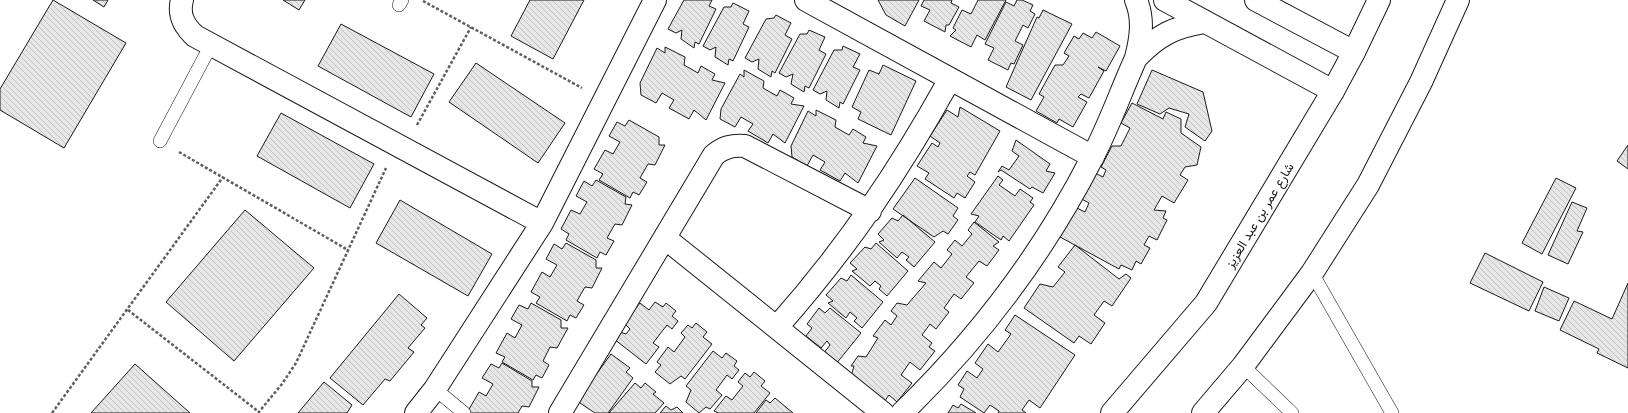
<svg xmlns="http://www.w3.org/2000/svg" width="1628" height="413" font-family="Helvetica,Vazirmatn,sans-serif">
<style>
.building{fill:url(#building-back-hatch);stroke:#1a1a1a}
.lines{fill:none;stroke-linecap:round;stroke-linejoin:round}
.service-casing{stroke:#1a1a1a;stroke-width:14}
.minor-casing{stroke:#1a1a1a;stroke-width:24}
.tertiary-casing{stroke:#1a1a1a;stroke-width:24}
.path{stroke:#5f5f5f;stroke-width:2.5;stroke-dasharray:3 2;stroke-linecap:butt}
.service{stroke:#fff;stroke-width:13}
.minor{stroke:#fff;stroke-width:22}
.tertiary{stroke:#fff;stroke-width:22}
.labels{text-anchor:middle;stroke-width:3;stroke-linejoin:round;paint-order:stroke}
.street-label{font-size:13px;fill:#1a1a1a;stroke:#fff}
</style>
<defs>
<pattern id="building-back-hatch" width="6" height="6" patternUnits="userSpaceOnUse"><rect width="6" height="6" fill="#e6e6e6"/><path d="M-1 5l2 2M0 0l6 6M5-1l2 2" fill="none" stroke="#c5c5c5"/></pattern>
</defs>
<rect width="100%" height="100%" fill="#fff"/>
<path class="building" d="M53,0L126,43L64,148L0,110V89Z
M93,0H108L104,7Z
M283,0H305L299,10Z
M530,0H584L553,59L511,36Z
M684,0H712L709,6L716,9L699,44L695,42L694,48L681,39L682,30L676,33L668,29Z
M878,0H919L905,26L886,15Z
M924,0H952L951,3L959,7L949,25H946L945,32L924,21L930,10L921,6Z
M978,0H1006L985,40L977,35L971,47L950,36L956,30L953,28L962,10L971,14Z
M1017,0H1022L1033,5L1030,11L1035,14L1028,28L1023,25L1015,41L1023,45L1014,64L1011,63L1008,70L988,60L994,48L985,44L1006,2L1014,6Z
M733,3L749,11L743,24L749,27L733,61L729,59L728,65L715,57L716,47L710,50L703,46L724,7H731Z
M1043,10L1072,24L1031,100L1006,87L1037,17L1039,18Z
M776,15L791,23L785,35L792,39L775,73L772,71L771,77L758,69L759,59L752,62L745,58L766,19L774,18Z
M341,24L434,74L411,117L318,66Z
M809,30L825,37L819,50L826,54L809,88L805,86L804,92L791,84L793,74L786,77L779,73L800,34H807Z
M1096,32L1120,46L1106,71L1098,67L1104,71L1089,98L1081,94L1078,97L1087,102L1073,127L1059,119L1057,123L1036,111L1044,97L1039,94L1055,65H1063L1069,56L1064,53L1074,36L1079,39L1083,33L1092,38Z
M843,46L860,54L853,67L860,70L843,104L840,102L839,108L826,100L827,91L820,94L813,90L834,50H842Z
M665,47L685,57L684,65L698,73L701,66L715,74L712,80L725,83L706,120L694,110L689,119L669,108L674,100L662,93L656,103L641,95L640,83L657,48L665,53Z
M476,63L565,123L538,163L449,102Z
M883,65L916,81L891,135L858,119L861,112L852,107L869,70L879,74Z
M744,70L764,81L763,88L777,96L780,90L794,98L791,104L804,106L785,143L773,134L768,143L748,131L753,124L741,117L735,127L720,119L721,109L740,74L744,77Z
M1152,70L1203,92L1212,131L1205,141L1185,127L1189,114L1169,108L1160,114L1137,104Z
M1132,103L1163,119L1166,112L1181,119V133L1201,147L1197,165L1185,167L1180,175L1188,180L1174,203L1162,196L1154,210L1166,211L1163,218L1167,220L1157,240L1149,236L1144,245L1150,248L1141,264L1136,261L1132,270L1121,265L1119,269L1060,237L1075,207L1085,212L1089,203L1080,198L1093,172L1103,177L1106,170L1101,167L1112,146H1121L1130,128L1121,123Z
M960,107L1000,131L975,175L970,172L967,176L975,182L965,198L957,193L954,198L925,179L929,173L917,166L932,143L938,147L940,143L930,136L947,110L958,117Z
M816,110L836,120L835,127L849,135L853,129L866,137L863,143L877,146L858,183L845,173L840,181L820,170L825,162L813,155L807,166L792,157L791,146L808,111L816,116Z
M281,113L374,164L350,208L257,156Z
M629,120L659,137V145H665L655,165L648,164L640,178L647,182L639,195L633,192L630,198L599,180L603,174L594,169L605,150L613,154L620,142L609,136L617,122L625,126Z
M1016,140L1050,164L1046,171L1055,173L1043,193L1032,187L1030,189L1001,170L998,172L1002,166L1009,170L1019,156L1012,151Z
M1628,145V169L1617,161Z
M998,176L1003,180L999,185L1015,196L1020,189L1033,198L1030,202L1034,205L1009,241L1003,236L1001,240L975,222L979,216L971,214Z
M915,178L958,208L953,216L958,220L948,234L943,231L934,237L893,209Z
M1556,178L1576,188L1542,254L1522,243Z
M596,180L626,197L625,204L632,205L622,225L615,224L607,238L614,241L606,255L600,252L597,258L566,240L569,234L561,229L571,210L580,214L587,202L576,196L584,181L592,186Z
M400,200L492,254L468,296L376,243Z
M1572,202L1587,208L1577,231L1583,232L1568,264L1548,255Z
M245,210L314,268L234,361L166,302Z
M903,215L935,242L914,267L906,260L909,257L902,252L897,258L879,242L884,240L878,234L892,218L898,221Z
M974,222L999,242L993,246L999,250L987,266L979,261L966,277L974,283L961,299L954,294L944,308L949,312L936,329L930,324L922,335L932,343L929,347L935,351L920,370L910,362L901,375L912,383L897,402L889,395L884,402L851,376L854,366H851L858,356L866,357L878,338L873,336L885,320L891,325L897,316L891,311L897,303L907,305L926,283L918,281L934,262L941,268L952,254L947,250L955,240L962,246L972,234L968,230Z
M566,243L596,260V268H602L592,288L585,287L577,301L584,305L576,318L570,315L567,321L536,303L540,297L531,292L542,272L550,277L557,265L546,259L554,244L562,249Z
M876,243L908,271L887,296L879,289L881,286L875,281L870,286L852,271L857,269L850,263L865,247L871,249Z
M1075,245L1119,279L1126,274L1131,278L1112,306L1104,301L1094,315L1105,323L1091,344L1079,336L1074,343L1024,308L1040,284L1053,287L1065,272L1058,267Z
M1485,253L1543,282L1529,311L1470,283Z
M851,275L883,302L862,328L854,321L857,318L850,312L846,318L828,303L833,301L826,295L841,278L847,281Z
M1628,283V368L1597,353L1599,349L1560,330L1574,301L1612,319Z
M1544,287L1569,298L1559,321L1535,311Z
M399,294L427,318L421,325L425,328L408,348L414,352L390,381L385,379L363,405L330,378Z
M655,302L663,307L666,303L676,311L672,316L678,321L672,329L667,325L653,343L659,347L646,364L614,339L617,331L626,334L630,329L626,325V320L640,303L649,310Z
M531,303L561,320V328H568L557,348L550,347L543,361L549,365L542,378L536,375L533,380L502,362L505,357L496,353L507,333L515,338L522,325L511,319L519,305L528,309Z
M819,308L825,313L830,308L861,333L836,364L823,354L830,345L827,341L821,348L806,336L812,328L807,324Z
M1015,315L1075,355L1040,408L1029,400L1022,410L1026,413H998L999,411L990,405L984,413L960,397L964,389L958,385L967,371L977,378L983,369L975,363L988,344L998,352L1011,334L1005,330Z
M696,323L707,332L703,337L712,344L685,379L681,376L670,384L655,372L661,365L657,362L668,347L674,352L685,337L681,333L688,325L692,328Z
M713,351L722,358L726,353L737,361L734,366L739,370L732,379L727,375L716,390L722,395L710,409L706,407L699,413L686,402L691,390L686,386Z
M611,354L630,368L626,372L633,378L608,413H595L577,401Z
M502,363L532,381V387H539L529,407L522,406L518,413H471L468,411L479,392L486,396L493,384L482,378L491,364L499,368Z
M135,364L190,413H91Z
M754,372L765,381L761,386L770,393L754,413H718L714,411L726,396L732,400L743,386L738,382L745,373L750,377Z
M324,382L352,405L347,413H298Z
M635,383L641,388L645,383L656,392L653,394L664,403L655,413H609Z
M775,398L793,413H756L766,400L770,403Z
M961,404L976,413H948L953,405L958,408Z
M666,406L671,410L677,407L683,413H660Z"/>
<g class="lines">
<g class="service-casing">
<path id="service" d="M399,5L402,0
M160,141L211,45
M1312,273L1392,413
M1243,366L1292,413
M435,389L464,413"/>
</g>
<g class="minor-casing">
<path id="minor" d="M182,0C178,15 184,26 195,36L542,223
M806,0L1093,157
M1165,0L1333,91
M1256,0L1354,52
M1136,58C1158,35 1174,27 1205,22
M665,238L883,413
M777,327C847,248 899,171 950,79
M416,413L435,389L542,223L655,0
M560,413L714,155C724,147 732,145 745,146L870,211
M902,413C979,338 1043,254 1092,158C1109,126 1121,91 1136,58C1141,38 1144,19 1136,0"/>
</g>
<g class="tertiary-casing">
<path id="tertiary" d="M1112,413L1206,303L1333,91L1354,52L1379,0
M1203,413L1243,366L1312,273L1368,185L1421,82L1458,0"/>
</g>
<path class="path" d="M423,1L582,88
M417,125L471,27
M179,152L348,250
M128,310L259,412
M52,413L223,177
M258,413L282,384L296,363L386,168"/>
<use href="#service" class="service"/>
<use href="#minor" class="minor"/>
<use href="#tertiary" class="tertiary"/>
</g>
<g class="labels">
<g class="street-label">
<text transform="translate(1259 215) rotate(-59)" y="5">شارع عمر بن عبد العزيز</text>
</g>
</g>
</svg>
